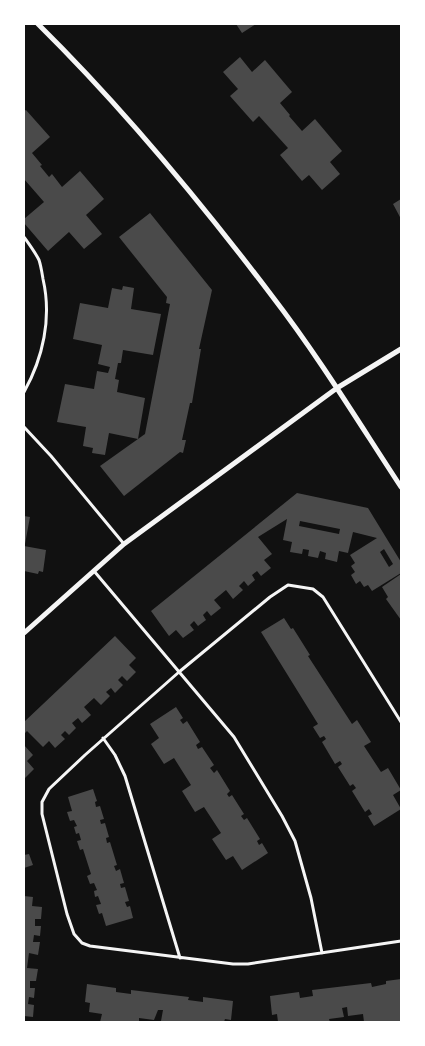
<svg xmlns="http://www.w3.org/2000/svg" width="425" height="1046" font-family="'Open Sans',sans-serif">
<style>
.building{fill:#4a4a4a;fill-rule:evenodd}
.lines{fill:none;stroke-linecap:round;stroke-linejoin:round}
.service{stroke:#f5f5f5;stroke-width:3}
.minor{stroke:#f5f5f5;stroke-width:5}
</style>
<rect width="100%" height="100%" fill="#111"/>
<path class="building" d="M236,24H256L242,33Z
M240,57L252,72L265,60L292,92L280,103L290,115L289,116L302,131L315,119L342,151L330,162L340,174L322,190L309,175L302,181L280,155L288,148L259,116L253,122L230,96L238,89L223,72Z
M26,110L50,137L32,153L42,165L40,166L49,177L52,174L62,187L80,171L104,199L86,215L102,234L84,249L69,232L48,251L24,223V219L44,202L24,179V111Z
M401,199V219L393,204Z
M150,213L212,290L199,349H201L192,403H190L182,440H186L183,453L180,452L124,496L100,466L145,434L170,304L166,303L167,297L119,237Z
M123,286L134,288L131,309L161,314L153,355L123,350L121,363H118L115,379L119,380L117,392L145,398L138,439L109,433L105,455L92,453L93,448L83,446L86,427L57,422L65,384L94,389L97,371L108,373L110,367L98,364L102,345L73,339L80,303L108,308L112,288L122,290Z
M297,493L368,508L401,562V573L372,591L368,585L364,587L360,581L356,584L351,575L355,572L351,566L355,563L350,555L377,538L353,532L348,553L339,551L337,562L325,559L326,553L320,551L318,558L308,556L309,550L303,549L302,554L290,552L292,542L283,540L287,519L258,537L272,554L264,560L271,568L261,576L257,571L252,575L255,580L248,586L244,581L239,586L243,590L233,599L226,590L214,600L221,608L211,616L207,611L203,615L206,620L198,626L194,621L190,625L194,630L183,638L176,630L169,636L151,611ZM300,521L340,529L339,534L299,526ZM384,549L393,564L389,567L380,552Z
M24,516L30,517L25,544H24Z
M24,546L46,550L43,572L39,571L38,574L24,571Z
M401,574V620L386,599L388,597L382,587Z
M284,618L291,629L293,628L310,655L308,656L352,724L357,720L371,742L364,746L381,772L388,768L401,790L393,795L401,809L374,826L368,816L372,814L369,809L365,812L352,791L356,788L353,784L350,786L338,767L342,764L340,761L335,764L322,742L326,739L324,736L320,738L313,727L318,724L261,632Z
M115,636L136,658L129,665L136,672L127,681L122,676L118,680L123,685L115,693L111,688L106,692L110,696L101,705L94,698L84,707L91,715L82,723L78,718L72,723L76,728L69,735L65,731L61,735L65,739L55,748L49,741L43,747L27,731L24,734V722Z
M176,707L183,718L180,720L183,724L187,721L200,742L196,745L198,749L202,747L214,765L210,768L214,773L217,770L230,791L227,794L229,797L232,795L244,814L241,816L244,820L247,818L260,839L257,841L259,845L262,843L268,853L242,870L233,856L226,860L212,839L221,833L204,807L195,812L182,791L191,785L174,758L164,764L151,744L159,738L150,724Z
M24,745L33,755L27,761L34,769L24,779Z
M93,789L97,801L95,802L96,807L100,806L104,819L100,820L101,824L105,823L109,837L106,838L107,843L110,842L117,865L114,866L116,871L120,869L124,883L120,884L121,888L125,887L129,901L125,902L127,907L130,906L133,918L106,926L102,913L99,914L96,905L101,904L98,896L95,897L94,891L97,890L94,883L90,884L87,876L91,874L83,849L80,850L77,841L81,840L79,833L76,834L74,827L77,826L74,820L70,821L67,812L72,811L68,797Z
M29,854L33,865L24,868V855Z
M24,896L33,897L32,906L42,907L41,919H35V926H41L40,936L34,935L33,942H40L38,955L29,953L27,968L38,969L36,981H30V988H35L34,998L29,997L28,1004L34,1005L33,1017L24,1016Z
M401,979V1022H364L363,1014L348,1016L347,1007L342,1008L344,1017L329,1019L330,1022H278L277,1014L272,1015L270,996L299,992L300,998L313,996L312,990L371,983L372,987L386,984V981Z
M87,984L116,988V992L131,994V990L189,997L188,1000L203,1002V997L233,1001L231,1020L225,1019L224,1022H173L161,1021L163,1010H158L154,1020L139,1018V1022H100L102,1014L89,1012L90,1003L85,1002Z"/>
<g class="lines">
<path class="service" d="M24,237C29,244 35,252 39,260C41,266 42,273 43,279C52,318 43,358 24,392
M24,427L51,456L124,544
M94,571L234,737L282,816L295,841L311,898L322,953
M401,722L323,597L313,589L288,585L270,597L179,672L85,755L49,789L42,802V814L67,914L74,934L82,943L90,946L233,964H248L401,941
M103,738L115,755L125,776L180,958"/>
<path class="minor" d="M38,24C123,108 200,201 272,296C319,357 359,423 401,487
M24,633L124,544L337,388L401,349"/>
</g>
<rect width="425" height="1046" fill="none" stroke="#ffffff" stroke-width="50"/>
</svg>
